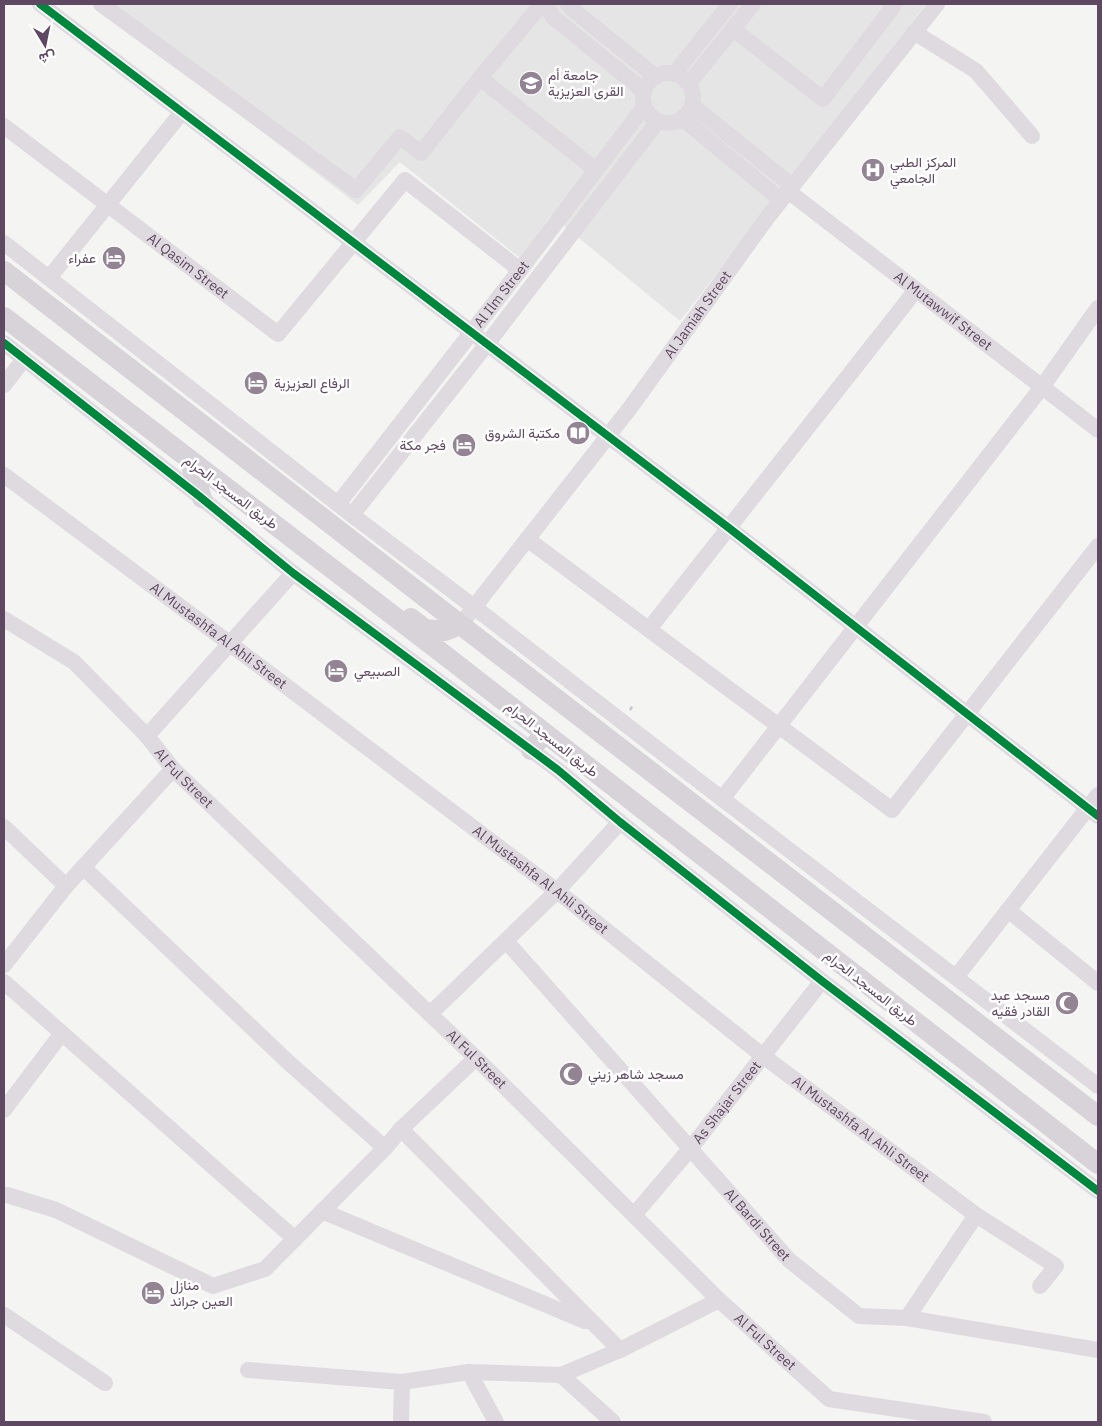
<svg xmlns="http://www.w3.org/2000/svg" width="1102" height="1426" font-family="'IBM Plex Sans',Vazirmatn,sans-serif">
<style>
.education{fill:#e6e5e5}
.lines{fill:none;stroke-linecap:round;stroke-linejoin:round}
.path{stroke:#c7c5d3;stroke-width:2.5;stroke-dasharray:4 2.5;stroke-linecap:butt}
.minor{stroke:#dfdadf;stroke-width:16}
.major{stroke:#d8d2d9;stroke-width:20}
.cycleway-casing{stroke:#fff;stroke-width:11}
.cycleway{stroke:#00873e;stroke-width:8}
.labels{text-anchor:middle;stroke-width:5;stroke-linejoin:round;paint-order:stroke}
.poi-label{font-size:14px;fill:#5f4861;stroke:#fff;text-anchor:start}
.street-label{font-size:14px;fill:#5f4861;stroke:#fff}
</style>
<rect width="100%" height="100%" fill="#f4f4f3"/>
<path class="education" d="M95,4H926L680,321L551,215L520,258L400,162L358,205Z"/>
<g class="lines">
<path class="path" d="M630,710L633,705"/>
<g class="minor">
<path d="M40,4L729,528L1098,816"/>
<path d="M101,4L356,190L400,137L421,153L480,78L542,4"/>
<path d="M546,4L553,17L644,91"/>
<path d="M568,4L572,9L656,77"/>
<path d="M733,29L823,99L892,8L893,4"/>
<path d="M914,32L976,71L1032,136"/>
<circle cx="668" cy="98" r="25"/>
<path d="M674,74L730,4"/>
<path d="M480,78L596,170"/>
<path d="M689,83L753,4"/>
<path d="M693,106L792,186"/>
<path d="M683,119L781,200"/>
<path id="s1" d="M4,126L278,334L405,180L520,270"/>
<path id="s2" d="M788,191L1098,430"/>
<path d="M4,243L352,515L474,607L691,775L1098,1086"/>
<path d="M49,278L182,112"/>
<path d="M4,343L199,496L293,573L558,770L620,822L822,981L1098,1191"/>
<path d="M4,385L24,359"/>
<path id="s3" d="M4,475L229,643L557,891L763,1056L976,1215L907,1318"/>
<path id="s4" d="M338,504L520,270L644,107"/>
<path d="M352,515L487,344L658,121"/>
<path d="M527,539L892,810L1098,546"/>
<path id="s5" d="M4,619L74,662L147,736L173,769L476,1058L719,1300L829,1399L984,1422"/>
<path id="s6" d="M460,625L630,408L767,218L937,4"/>
<path d="M649,629L916,290"/>
<path d="M147,736L293,573"/>
<path d="M722,799L1042,387L1098,308"/>
<path d="M4,827L66,886"/>
<path d="M83,867L288,1062L385,1148"/>
<path d="M1008,910L1098,983"/>
<path id="s7" d="M506,941L789,1260L859,1316L907,1318L1098,1350"/>
<path d="M4,965L66,886L173,769"/>
<path d="M956,977L1098,795"/>
<path d="M4,982L295,1239"/>
<path d="M430,1014L557,891L620,822"/>
<path d="M4,1110L62,1033"/>
<path d="M401,1129L620,1350L719,1300"/>
<path d="M4,1195H7L56,1210L213,1286L265,1269L385,1148L401,1129L476,1058"/>
<path d="M322,1211L585,1321"/>
<path id="s8" d="M634,1215L690,1149L822,981"/>
<path d="M976,1215L1056,1266L1040,1286"/>
<path d="M4,1315L105,1383"/>
<path d="M248,1370L402,1382L469,1372L561,1375L620,1350"/>
<path d="M469,1372L496,1422"/>
<path d="M561,1375L613,1422"/>
<path d="M401,1422L402,1382"/>
</g>
<path class="major" d="M4,271L497,653L1098,1116
M4,317L455,663L1098,1164
M189,460L202,498
M411,618L425,629L445,631L460,625
M531,750L544,733"/>
<g class="cycleway-casing">
<path id="cycleway" d="M40,4L729,528L1098,816
M4,343L199,496L293,573L558,770L620,822L822,981L1098,1191"/>
</g>
<use href="#cycleway" class="cycleway"/>
</g>
<defs>
<g id="university-disc" transform="scale(1.25)"><circle r="9.5" fill="#938494" stroke="#fff"/><path d="M0-5L7-2L0 1L-7-2ZM-4 1L0 2.5L4 1V4Q0 6-4 4Z" fill="#fff"/></g>
<g id="hospital-disc" transform="scale(1.25)"><circle r="9.5" fill="#938494" stroke="#fff"/><path d="M-5-5h3v3.5h4V-5h3V5h-3V1.5h-4V5h-3Z" fill="#fff"/></g>
<g id="hotel-disc" transform="scale(1.25)"><circle r="9.5" fill="#938494" stroke="#fff"/><path d="M-6-4.5h1.5V1H6V5H4.5V3h-9V5H-6ZM-4 0a1.8 1.8 0 1 1 3.6 0ZM.5 0V-2.5h3Q6-2.5 6 0Z" fill="#fff"/></g>
<g id="library-disc" transform="scale(1.25)"><circle r="9.5" fill="#938494" stroke="#fff"/><path d="M-6-4Q-3-5.5-.7-3.5V5Q-3 3-6 4ZM6-4Q3-5.5 .7-3.5V5Q3 3 6 4Z" fill="#fff"/></g>
<g id="mosque-disc" transform="scale(1.25)"><circle r="9.5" fill="#938494" stroke="#fff"/><path d="M3.5-4.9A6 6 0 1 0 3.5 4.9A5 5 0 1 1 3.5-4.9Z" fill="#fff"/></g>
</defs>
<g fill-rule="evenodd">
<use href="#university-disc" x="531" y="83"/>
<use href="#hospital-disc" x="873" y="170"/>
<use href="#hotel-disc" x="114" y="258"/>
<use href="#hotel-disc" x="256" y="383"/>
<use href="#library-disc" x="578" y="433"/>
<use href="#hotel-disc" x="464" y="445"/>
<use href="#hotel-disc" x="336" y="671"/>
<use href="#mosque-disc" x="1067" y="1003"/>
<use href="#mosque-disc" x="571" y="1074"/>
<use href="#hotel-disc" x="153" y="1293"/>
</g>
<g class="labels">
<g class="poi-label">
<text x="548" y="80">جامعة أم<tspan x="548" dy="16">القرى العزيزية</tspan></text>
<text x="890" y="167">المركز الطبي<tspan x="890" dy="16">الجامعي</tspan></text>
<text x="96" y="263" text-anchor="end">عفراء</text>
<text x="274" y="388">الرفاع العزيزية</text>
<text x="560" y="438" text-anchor="end">مكتبة الشروق</text>
<text x="446" y="450" text-anchor="end">فجر مكة</text>
<text x="354" y="676">الصبيعي</text>
<text x="1050" y="1000" text-anchor="end">مسجد عبد<tspan x="1050" dy="16">القادر فقيه</tspan></text>
<text x="588" y="1079">مسجد شاهر زيني</text>
<text x="170" y="1290">منازل<tspan x="170" dy="16">العين جراند</tspan></text>
</g>
<g class="street-label">
<text dy="5" stroke="none"><textPath href="#s1" startOffset="231">Al Qasim Street</textPath></text>
<text dy="5" stroke="none"><textPath href="#s4" startOffset="266">Al Ilm Street</textPath></text>
<text dy="5" stroke="none"><textPath href="#s2" startOffset="196">Al Mutawwif Street</textPath></text>
<text dy="5" stroke="none"><textPath href="#s6" startOffset="391">Al Jamiah Street</textPath></text>
<text transform="translate(231 492) rotate(37)" y="5">طريق المسجد الحرام</text>
<text dy="5" stroke="none"><textPath href="#s3" startOffset="268">Al Mustashfa Al Ahli Street</textPath></text>
<text transform="translate(552 739) rotate(38)" y="5">طريق المسجد الحرام</text>
<text dy="5" stroke="none"><textPath href="#s5" startOffset="242">Al Ful Street</textPath></text>
<text dy="5" stroke="none"><textPath href="#s3" startOffset="672">Al Mustashfa Al Ahli Street</textPath></text>
<text transform="translate(871 988) rotate(38)" y="5">طريق المسجد الحرام</text>
<text dy="5" stroke="none"><textPath href="#s5" startOffset="648">Al Ful Street</textPath></text>
<text dy="5" stroke="none"><textPath href="#s8" startOffset="146">As Shajar Street</textPath></text>
<text dy="5" stroke="none"><textPath href="#s3" startOffset="1078">Al Mustashfa Al Ahli Street</textPath></text>
<text dy="5" stroke="none"><textPath href="#s7" startOffset="379">Al Bardi Street</textPath></text>
<text dy="5" stroke="none"><textPath href="#s5" startOffset="1052">Al Ful Street</textPath></text>
</g>
</g>
<rect width="1102" height="1426" fill="none" stroke="#5f4861" stroke-width="10"/>
<g transform="translate(45 45) rotate(170)" stroke="#ffffff" stroke-width="4" paint-order="stroke">
<path d="M0-4L9 19L0 12L-9 19Z" fill="#5f4861"/>
<text y="-8" font-size="14" font-weight="bold" text-anchor="middle" fill="#5f4861">ش</text>
</g>
</svg>
